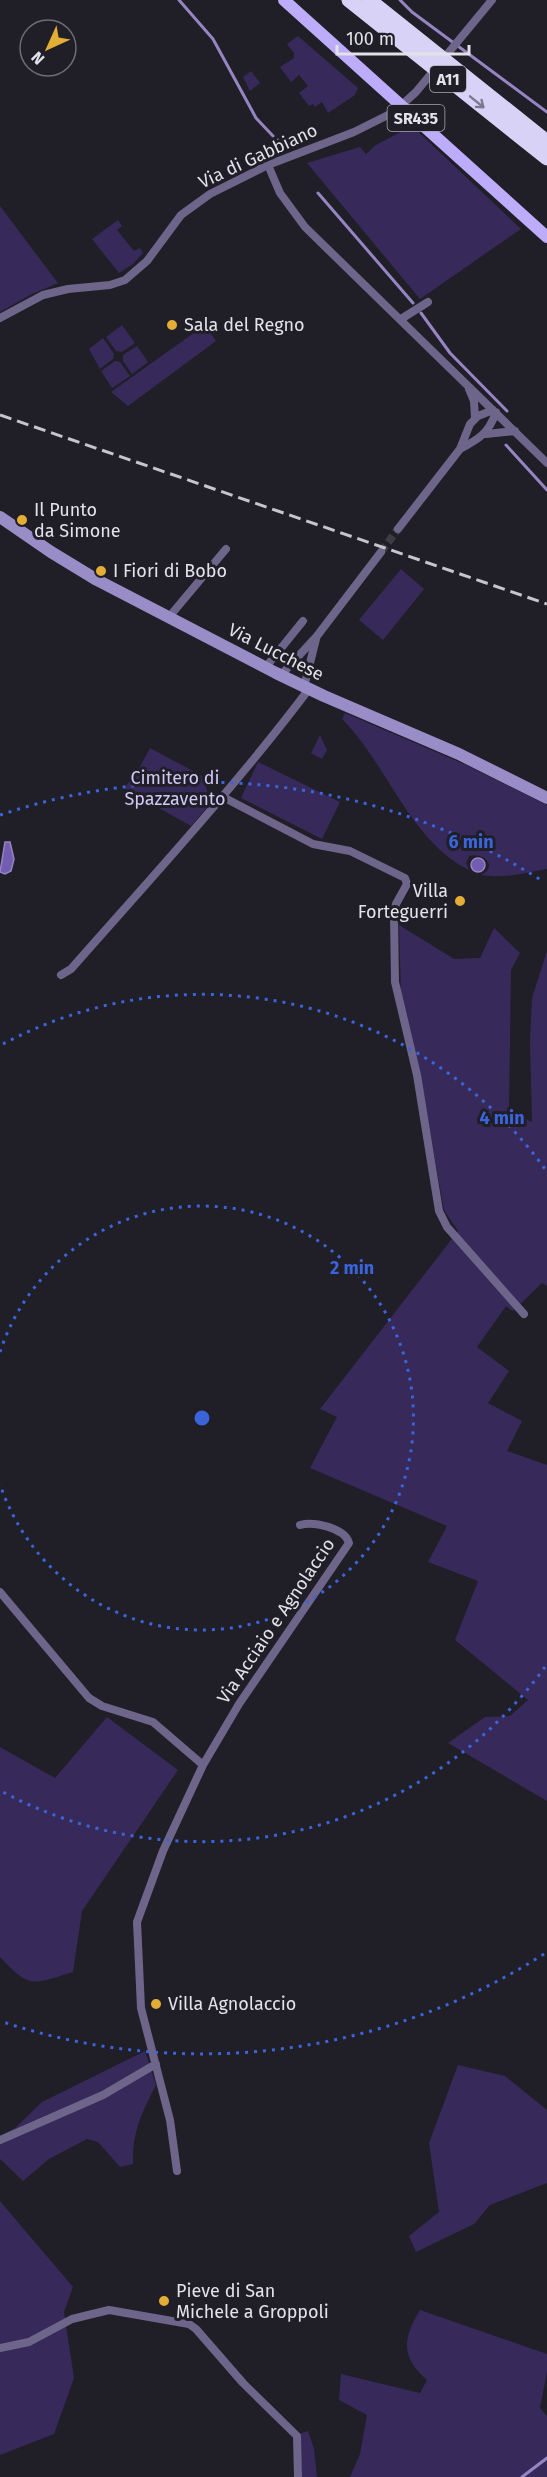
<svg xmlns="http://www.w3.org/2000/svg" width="547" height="2477" font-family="'Fira Sans',sans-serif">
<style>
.green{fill:#372a5b}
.water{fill:#735db1;stroke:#9585c2;stroke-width:1.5}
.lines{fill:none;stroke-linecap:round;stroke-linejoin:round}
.stream{stroke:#9585c2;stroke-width:3}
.street-tunnel{stroke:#3d3b44;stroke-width:8;stroke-dasharray:8 4;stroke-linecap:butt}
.street{stroke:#6d668a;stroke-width:8}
.secondary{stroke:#998dc8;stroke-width:12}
.primary{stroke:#bcacf9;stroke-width:12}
.highway{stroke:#d9d2f7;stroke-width:15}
.rail{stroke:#c6c5cc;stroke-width:3;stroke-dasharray:12 6;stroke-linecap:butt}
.oneway{stroke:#7c788f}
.ring{fill:none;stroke:#3b64da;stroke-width:3;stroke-dasharray:3 6}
.poi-dot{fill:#e3ae35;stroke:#201e27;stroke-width:2}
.labels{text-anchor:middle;stroke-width:6;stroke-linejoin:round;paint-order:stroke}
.shield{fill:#201e27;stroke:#a8a7ae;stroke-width:1.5}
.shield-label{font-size:16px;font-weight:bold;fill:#e3e2e8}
.street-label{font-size:18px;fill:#e3e2e8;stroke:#201e27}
.poi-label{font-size:18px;fill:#e3e2e8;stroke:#201e27;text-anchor:start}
.park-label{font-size:18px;fill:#d1c8f6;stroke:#201e27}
.centre{fill:#3b64da;stroke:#201e27;stroke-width:3}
.ring-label{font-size:18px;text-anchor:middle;font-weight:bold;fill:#3b64da;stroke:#201e27;stroke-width:6;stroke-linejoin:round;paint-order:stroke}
</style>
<rect width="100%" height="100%" fill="#201e27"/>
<path class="green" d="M298,36L358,88L355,95L328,113L322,102L315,107L313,104L309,106L299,93L308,86L299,75L291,82L280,67L294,58V53L287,44Z
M251,71L260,83L250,91L243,77Z
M412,126L521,229L420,299L307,163L360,147L366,154L376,145Z
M0,206L58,283L30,295L0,312Z
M118,220L122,226L117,230L134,251L140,248L143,253L133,264L119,273L92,239Z
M122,325L135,343L122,352L116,351L106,337Z
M205,325L216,341L128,406L111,392Z
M103,338L114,354L113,359L100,369L89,349Z
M137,346L148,362L132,374L123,361V355Z
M115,361L120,362L130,376L112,388L101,371Z
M401,569L424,589L383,640L359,620Z
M345,713L464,764L547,805V869C524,873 504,879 481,875C499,866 483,852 469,856L466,863L469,870C409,840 388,765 342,719Z
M320,735L327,750L322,759L311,753Z
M150,748L204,777L210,804L191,826L125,789L129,781L132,782Z
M258,762L340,802L322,839L241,798Z
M399,925L454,959L480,958L494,928L520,953L511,970L509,1111L532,1122L530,1041L532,998L547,951V1286L542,1283L513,1311L506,1306L477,1347L509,1371L488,1403L522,1421L507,1451L547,1465V1801L448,1743L485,1717L510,1716L528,1700L455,1640L478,1581L428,1562L447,1526L310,1468L337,1417L320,1409L458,1231L444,1210L422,1087L401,993Z
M107,1717L178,1770L82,1911L73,1972C32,1984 31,1990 0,1957V1747L55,1778Z
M145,2051L156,2085C142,2112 132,2132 133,2164L120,2167L98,2142L87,2139L49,2159L23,2181L0,2159V2136L15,2128L42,2102Z
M458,2065L505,2076L547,2110V2183L490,2205L474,2224L416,2252L409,2236L439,2212L429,2143Z
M0,2201L73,2287L64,2312L74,2378L54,2434L0,2455Z
M420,2310L547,2354V2372L540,2408L547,2416V2477H350L360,2454L367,2415L339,2400L341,2374L420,2393L427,2380C400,2357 403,2338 420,2310Z
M308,2431L314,2449L317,2477H302L299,2434Z"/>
<path class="water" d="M5,842H10L14,859L11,871L5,874L0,872Z
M471 865a7 7 0 1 1 14 0a7 7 0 1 1-14 0Z"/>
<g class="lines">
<path class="stream" d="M179,0L213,39L256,118L273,136
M400,0L412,12L547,112
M278,140L282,146
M318,193L413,303
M421,313L450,353L507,411
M506,445L547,490
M522,2477L547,2458"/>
<path class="street-tunnel" d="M381,552L398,529"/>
<path class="street" d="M268,165L280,193L305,227L547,463
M0,318L43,295L68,289L110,285L125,280L147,261L181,215L210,194L268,165L354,132L394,112L416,92L492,0
M401,319L428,302
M469,389L474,401L475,418
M486,434L515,431
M460,449C479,439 489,433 496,412
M398,529L460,449L470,424L478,416L493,410
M169,617L226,549
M265,668L303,621
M281,675L317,636L381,552
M304,687L316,639
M223,797L313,844L350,851L405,878L407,884L396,904L394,916L395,982L417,1075L439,1211L447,1227L524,1314
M61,975L71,969C152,877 235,787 309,689
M0,1592L89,1698L102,1706L153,1722L203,1765
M0,2140L103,2095L156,2064
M177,2171L170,2120L141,2008L137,1922L163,1851L203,1765L239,1704L349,1543C345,1528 314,1521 300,1525
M0,2348L29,2342L72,2319L109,2310L189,2324L196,2329L243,2383L297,2436L298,2477"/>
<path class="secondary" d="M0,517L51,552L97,580L276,673L324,696L459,754L547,798"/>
<path class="primary" d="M284,0L547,237"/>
<path class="highway" d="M349,0L547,158
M369,0L547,142"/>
<path class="rail" d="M0,415L547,604"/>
</g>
<defs><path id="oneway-shaft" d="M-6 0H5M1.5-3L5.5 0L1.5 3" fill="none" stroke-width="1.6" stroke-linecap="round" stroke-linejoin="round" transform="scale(1.5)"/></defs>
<use class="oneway" href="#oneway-shaft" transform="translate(477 102) rotate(39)"/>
<g class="ring">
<path d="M0 1352A212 212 0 1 1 0 1484"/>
<path d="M545 1667A424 424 0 0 1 3 1792M3 1044A424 424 0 0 1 545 1169"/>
<path d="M544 1954A636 636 0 0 1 0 2021M0 815A636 636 0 0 1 544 882"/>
</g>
<g class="poi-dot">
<circle cx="172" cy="325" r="6"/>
<circle cx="22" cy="520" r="6"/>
<circle cx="101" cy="571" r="6"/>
<circle cx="460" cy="901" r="6"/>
<circle cx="156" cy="2004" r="6"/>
<circle cx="164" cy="2301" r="6"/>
</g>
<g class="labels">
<g class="shield">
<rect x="430" y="66" width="36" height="26" rx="4.5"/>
<rect x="387.5" y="105" width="57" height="26" rx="4.5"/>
</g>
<g class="shield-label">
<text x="448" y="85">A11</text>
<text x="416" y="124">SR435</text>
</g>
<g class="street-label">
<text transform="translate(258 156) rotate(-25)" y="6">Via di Gabbiano</text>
<text transform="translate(276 652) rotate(27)" y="6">Via Lucchese</text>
<text transform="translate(276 1621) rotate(-56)" y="6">Via Acciaio e Agnolaccio</text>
</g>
<g class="poi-label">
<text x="184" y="331">Sala del Regno</text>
<text x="34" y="516">Il Punto<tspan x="34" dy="21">da Simone</tspan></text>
<text x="113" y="577">I Fiori di Bobo</text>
<text x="448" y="897" text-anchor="end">Villa<tspan x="448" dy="21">Forteguerri</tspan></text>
<text x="168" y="2010">Villa Agnolaccio</text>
<text x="176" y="2297">Pieve di San<tspan x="176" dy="21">Michele a Groppoli</tspan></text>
</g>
<g class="park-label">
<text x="175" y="784">Cimitero di<tspan x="175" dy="21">Spazzavento</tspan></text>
</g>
</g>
<circle cx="202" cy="1418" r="9" class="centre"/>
<g class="ring-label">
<text x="471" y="848">6 min</text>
<text x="502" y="1124">4 min</text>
<text x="352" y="1274">2 min</text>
</g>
<g transform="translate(48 48) rotate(225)"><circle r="28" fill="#201e27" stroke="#6e6c74" stroke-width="1.5"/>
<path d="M0-4.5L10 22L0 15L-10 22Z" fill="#e3ae35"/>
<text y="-9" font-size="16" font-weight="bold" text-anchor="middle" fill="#e3e2e8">N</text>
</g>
<path d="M337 45v9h132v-9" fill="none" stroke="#e3e2e8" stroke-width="3"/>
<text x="346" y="45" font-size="18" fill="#e3e2e8" stroke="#201e27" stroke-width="4.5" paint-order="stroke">100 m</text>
</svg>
